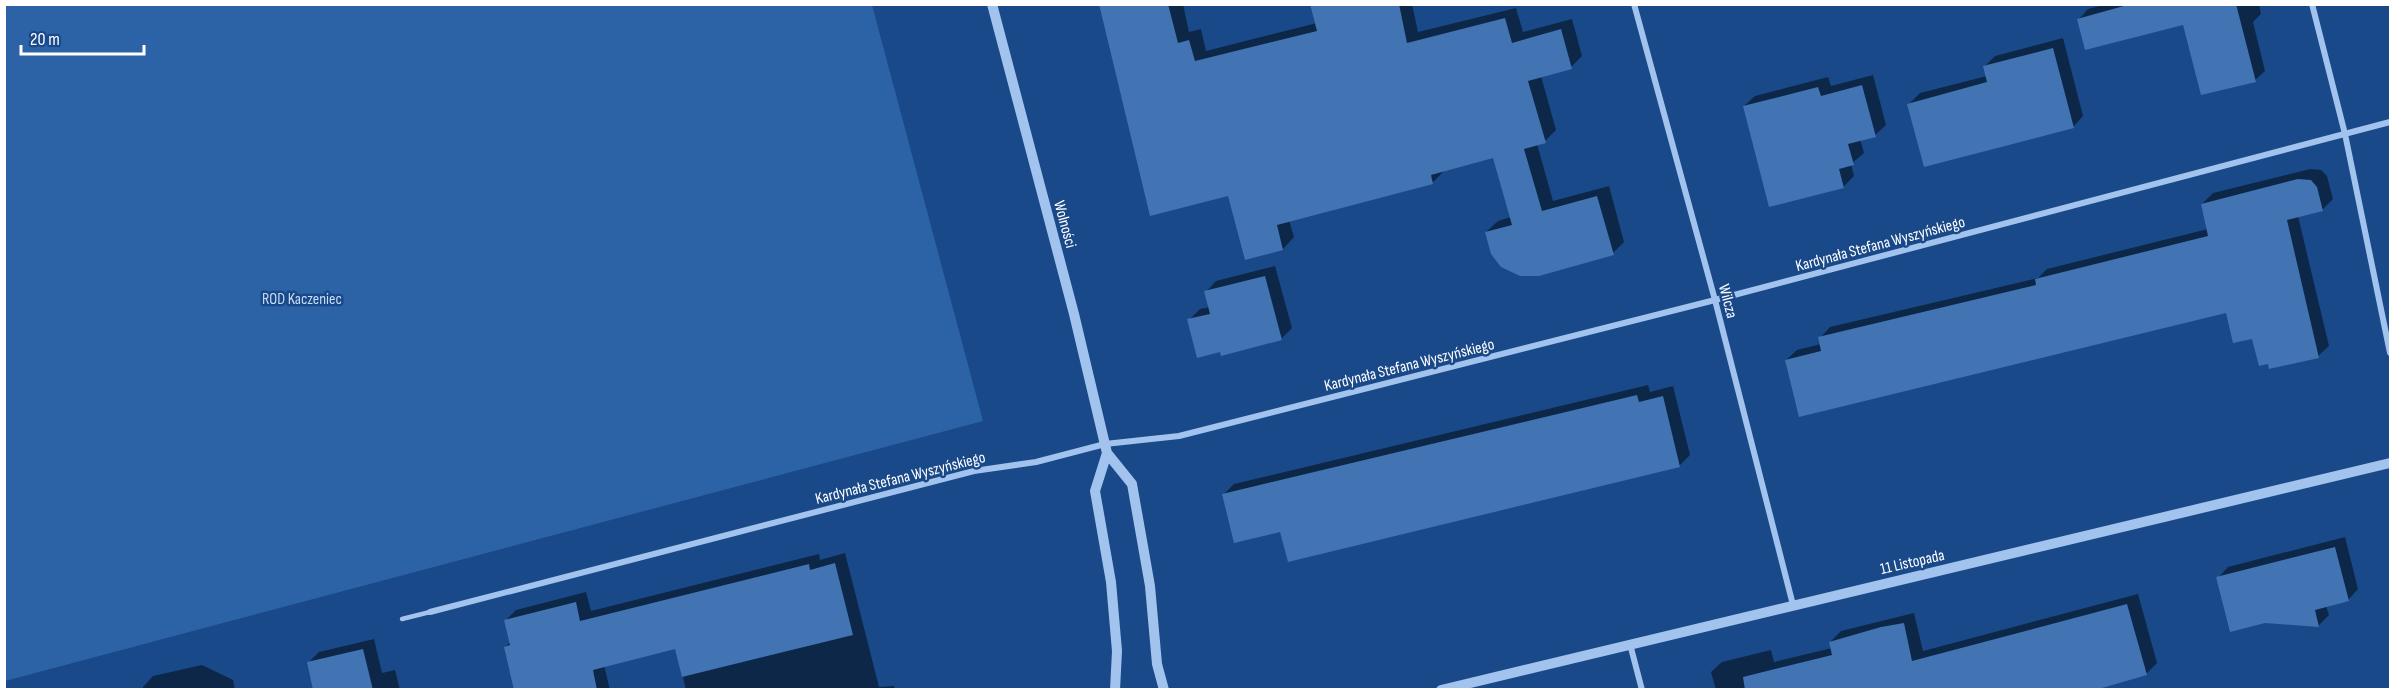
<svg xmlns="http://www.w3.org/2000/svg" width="2395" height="694" font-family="'Sofia Sans Condensed',sans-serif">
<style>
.green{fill:#2c63a7}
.shadow{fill:#0007}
.building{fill:#4273b2}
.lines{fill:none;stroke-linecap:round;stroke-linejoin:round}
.service{stroke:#a2c3ed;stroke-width:4.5}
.minor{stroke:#a2c3ed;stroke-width:6}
.tertiary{stroke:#a2c3ed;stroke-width:10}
.labels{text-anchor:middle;stroke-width:5;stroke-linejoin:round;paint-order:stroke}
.street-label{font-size:16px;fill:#fff;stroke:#194989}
.park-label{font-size:16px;fill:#c7def9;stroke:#194989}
</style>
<rect width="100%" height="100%" fill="#194989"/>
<path class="green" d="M5,4L872,5L983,421L5,681Z"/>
<path class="shadow" d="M1101,4H1183L1189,32L1201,29L1206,51L1317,23L1312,4H1412L1418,32L1516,8L1523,32L1572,19L1582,56L1571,67L1541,76L1556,130L1545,141L1537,144L1553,201L1609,186L1624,242L1613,253L1486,232L1498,221L1511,217L1494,156L1444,171L1433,182L1289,220L1294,237L1283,249L1229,195Z
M2107,4H2259L2261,14L2253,22L2265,71L2255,80L2184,23L2079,19L2088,9Z
M2063,38L2083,116L2073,127L1909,104L1920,93L1987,76L1985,66L1995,56Z
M1873,75L1886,125L1875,135L1860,139L1864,153L1851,164L1854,176L1843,187L1744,106L1755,96L1828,77L1831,86Z
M2310,169L2321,170L2327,176L2333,199L2322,210L2298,216L2329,346L2318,356L2253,337L2227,312L1786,360L1797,350L1821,344L1820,338L1830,327L2038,278L2047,269L2208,229L2202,204L2213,193Z
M1275,266L1292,328L1281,339L1221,350L1189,320L1200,309L1210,307L1206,292L1216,281Z
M1648,385L1650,392L1673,386L1690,455L1679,466L1281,530L1224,494L1234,484Z
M2345,537L2358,589L2348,600L2326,606L2329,615L2318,626L2218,578L2228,567Z
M845,553L879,687L894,686L895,690H686L676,648L604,665L610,690H516L505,647L511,642L506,620L516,610L586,592L591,611L819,554L820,560Z
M2138,594L2157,663L2146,674L2087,690H1716L1711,672L1722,662L1771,650L1774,662L1832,648L1830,642L1841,631L1914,613L1923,651Z
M374,639L382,673L395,670L400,690H314L308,663L319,652Z
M202,665L233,680L235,690H143V687L153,676Z"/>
<path class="building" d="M1099,4H1168L1178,43L1189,40L1195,61L1317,31L1310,4H1399L1407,43L1505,18L1512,43L1561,29L1572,69L1528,81L1546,143L1524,149L1542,211L1597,196L1614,255L1539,276H1520L1501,267L1491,254L1485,232L1512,225L1493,158L1431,175L1433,184L1277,225L1283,250L1245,260L1228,196L1150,216Z
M2131,4H2236L2256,82L2201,95L2183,25L2085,50L2077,19Z
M2053,48L2074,128L1924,167L1907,104L1987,82L1983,66Z
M1862,85L1876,137L1848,144L1854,165L1839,169L1844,188L1769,207L1743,106L1818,87L1821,96Z
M2298,179L2311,180L2317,187L2323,211L2287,220L2319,358L2269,369L2268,364L2259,366L2252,339L2233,343L2226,313L1799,417L1785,360L1821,351L1818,337L2036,285L2035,279L2208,236L2201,204Z
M1265,276L1282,340L1221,356L1220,352L1197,358L1187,319L1210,314L1204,291Z
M1637,395L1639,402L1663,396L1680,467L1288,562L1280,532L1234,543L1222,494Z
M2335,547L2349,601L2315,610L2319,627L2265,623L2230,632L2216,577Z
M835,563L853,635L682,677L675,649L593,670L597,690H514L504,647L510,645L504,620L576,602L580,621L809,564L810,570Z
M2127,604L2147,675L2095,690H1745L1743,677L1832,655L1829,642L1881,627L1904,623L1912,661Z
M363,649L373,690H313L307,662Z"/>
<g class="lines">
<path class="service" d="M402,619L430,612"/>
<path class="minor" d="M1634,4L1715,300L1793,605
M2312,4L2345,134L2390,353
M430,612L974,471L1036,462L1105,444L1179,436L1715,300L2390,122
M1630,644L1642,690"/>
<path class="tertiary" d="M992,4L1074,314L1107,453L1132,484L1150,586L1157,664L1164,690
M1107,453L1095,491L1111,582L1117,651L1115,690
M1441,690L2390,463"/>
</g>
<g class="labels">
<g class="street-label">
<text transform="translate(1066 224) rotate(75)" y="6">Wolności</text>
<text transform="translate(1880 243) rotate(-15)" y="6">Kardynała Stefana Wyszyńskiego</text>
<text transform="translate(1729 301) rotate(75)" y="6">Wilcza</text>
<text transform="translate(1409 364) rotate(-14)" y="6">Kardynała Stefana Wyszyńskiego</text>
<text transform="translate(900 477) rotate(-14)" y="6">Kardynała Stefana Wyszyńskiego</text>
<text transform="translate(1912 561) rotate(-13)" y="6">11 Listopada</text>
</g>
<g class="park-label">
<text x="302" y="304">ROD Kaczeniec</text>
</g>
</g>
<rect width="2395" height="694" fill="none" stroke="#ffffff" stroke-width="12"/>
<path d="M21 45v9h123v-9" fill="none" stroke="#ffffff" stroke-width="3"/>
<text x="30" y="45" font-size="18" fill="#ffffff" stroke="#194989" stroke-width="4.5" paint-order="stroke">20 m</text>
</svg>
